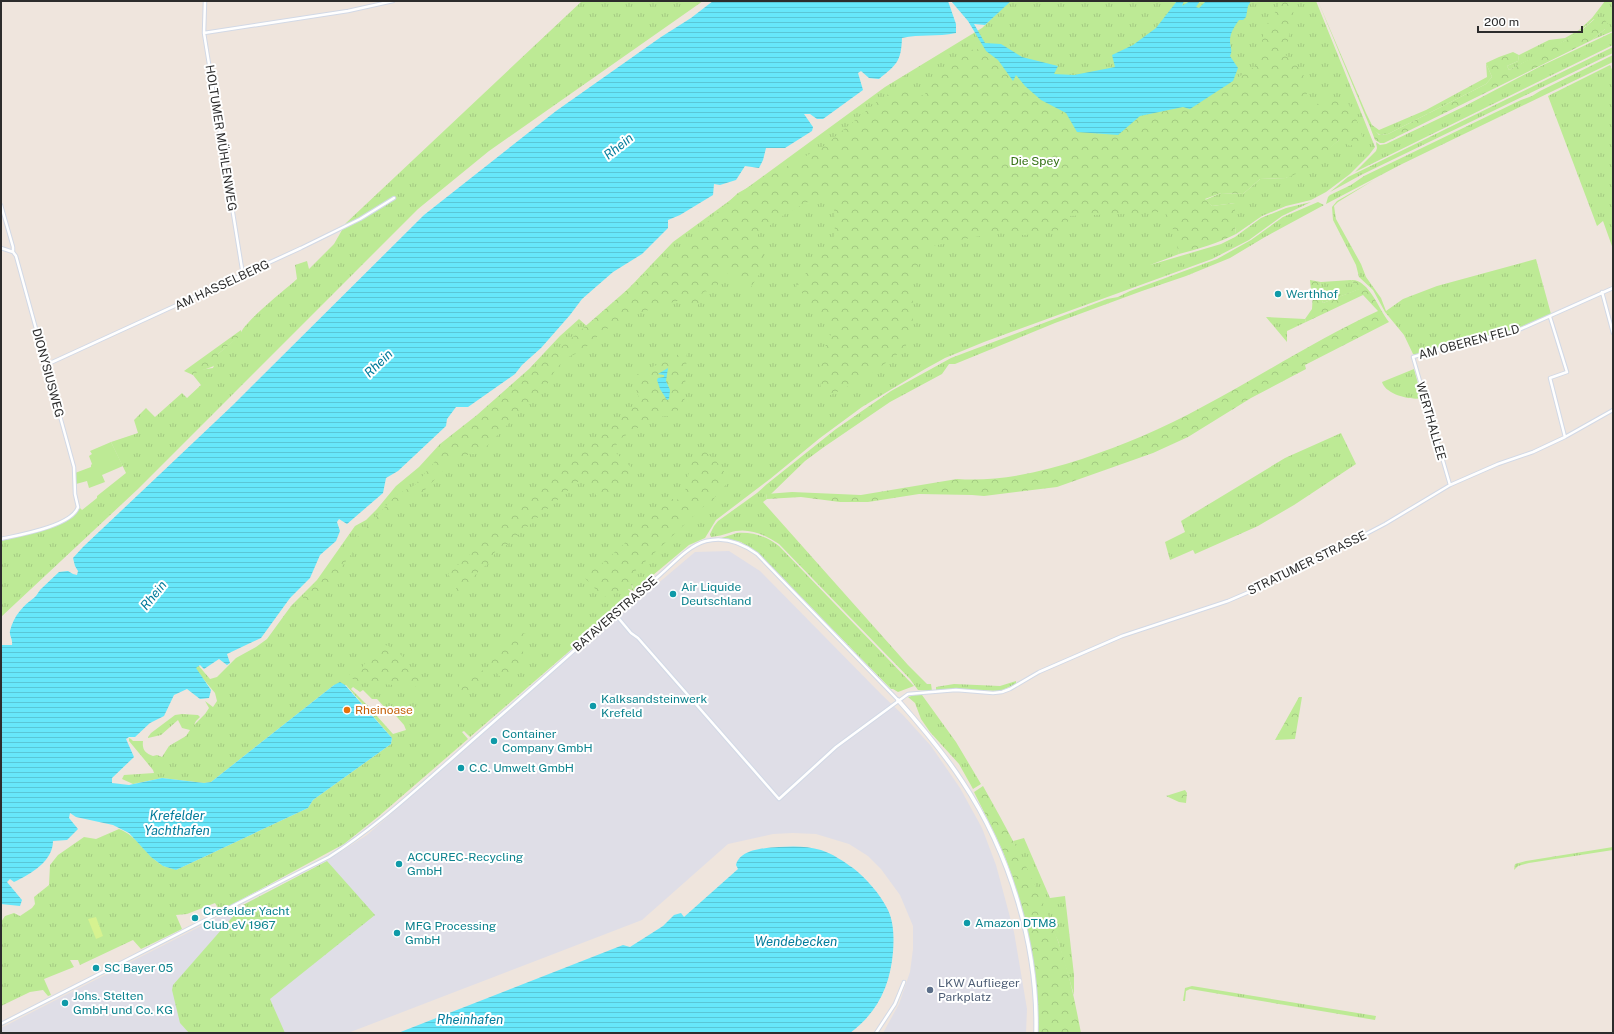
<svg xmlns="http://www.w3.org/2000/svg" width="1614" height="1034" font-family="'Public Sans',sans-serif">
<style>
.industrial{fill:#dfdee7}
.grass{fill:url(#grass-tufts);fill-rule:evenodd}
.forest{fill:url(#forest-crowns);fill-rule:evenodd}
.garden{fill:#bdea95}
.pitch{fill:#d6f290}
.water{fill:url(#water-rules)}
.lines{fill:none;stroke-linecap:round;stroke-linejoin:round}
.minor-casing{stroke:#d2d9e6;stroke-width:4.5}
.tertiary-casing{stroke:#d2d9e6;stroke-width:5.5}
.minor{stroke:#fff;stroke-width:2.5}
.tertiary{stroke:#fff;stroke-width:3.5}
.culture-dot{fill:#0f9aa8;stroke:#fff;stroke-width:1.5}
.food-dot{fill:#e8710a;stroke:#fff;stroke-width:1.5}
.service-dot{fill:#5c6f8a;stroke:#fff;stroke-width:1.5}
.labels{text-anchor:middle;stroke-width:4;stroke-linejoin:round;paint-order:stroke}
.street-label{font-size:12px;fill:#2c2c2c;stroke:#fff}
.park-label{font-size:12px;fill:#347114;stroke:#fff}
.culture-label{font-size:12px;fill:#0d838f;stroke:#fff;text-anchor:start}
.food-label{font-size:12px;fill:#c56008;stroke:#fff;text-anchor:start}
.service-label{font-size:12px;fill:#4e5e75;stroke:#fff;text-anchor:start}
.water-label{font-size:13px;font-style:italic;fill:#037c9c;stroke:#fff}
</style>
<defs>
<pattern id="grass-tufts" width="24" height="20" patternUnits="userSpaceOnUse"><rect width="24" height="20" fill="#bdea95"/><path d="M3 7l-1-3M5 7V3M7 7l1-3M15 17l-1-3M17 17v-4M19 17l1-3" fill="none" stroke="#a3c981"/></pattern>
<pattern id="forest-crowns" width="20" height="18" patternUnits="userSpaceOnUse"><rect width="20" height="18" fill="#bdea95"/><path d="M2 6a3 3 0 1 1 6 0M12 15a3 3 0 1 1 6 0" fill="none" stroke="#a3c981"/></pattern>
<pattern id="water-rules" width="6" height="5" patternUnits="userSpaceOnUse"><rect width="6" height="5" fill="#67e7fa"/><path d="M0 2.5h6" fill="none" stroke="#5ac6d6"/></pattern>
</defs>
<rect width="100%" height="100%" fill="#efe5dd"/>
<path class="industrial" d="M729,551L760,571L882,695L903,715L931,746L960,788L982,828L996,865L1014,932L1027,1009L1026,1033H883L899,1004L910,972L913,949V926L900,895L881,869L868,856L849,844L816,834L793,833L773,834L728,844L642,920L348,1033H1V1028L317,867L367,835L614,618L623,613L695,552Z"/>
<path class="grass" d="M582,1H703L489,151L418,209L138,489L1,617V541L54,527L80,508L82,510L97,498V496L126,473L111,442L138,433L134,420L146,408L155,417L182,393L187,398L201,385L193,375L199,370L213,368L218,354L240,335C242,323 286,289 297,279L295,265L307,261L309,269L334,244L346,223Z
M1010,1H1316L1375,147L1369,155L1350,174L1326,192L1311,200L1286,206L1262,216L1236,234L1235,227V203L1212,206L1205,200L1221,193L1243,194L1260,179L1286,178L1328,149L1339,140L1359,129L1173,197L1179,254L1150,265L1221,244L1235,237L1261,218L1286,208L1311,202L1282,216L1249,240L1212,259L984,342L945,358L925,369L862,407L820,438L770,479L716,520L705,538L689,545L634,591L632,585L628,589L632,593L599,621L597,627L588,635L470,737L464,731L462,732L468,739L379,816L344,844L220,911L215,903L187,914L176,915L182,929L141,949L133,940L80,965L78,960H70L74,967L44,979L51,995L48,996L43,990L30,992L1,1006V922L5,916L14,913L20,916L32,908L35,904L34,897L49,885L50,865L58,855L84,837L96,839L119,829C138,836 145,855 162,865C166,868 172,868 176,870L308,808L313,800L391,744L392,738L346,685H334L211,782L204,783L162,778L133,784L122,779L124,775L154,773L153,770L129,741V738L131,739L133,741H143C142,750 145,753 153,756L157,755L162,757L169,746L186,736L190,730L182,728L178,720L161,735L148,738V737L151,733L175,715L182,714L198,715L200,717L196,721L194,725L205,714L209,708L205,701L213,707L217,701L215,693L195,669L194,665H198L210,679L217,677L236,658L256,647L267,639L291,606L317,580L355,526L366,520L377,509L396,486L419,467L440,444L477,415L529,369L560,336L579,319L590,329L673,242L885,87L982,28ZM353,687L360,692L363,690L372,699H377L389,712L390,709L404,725L406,730L393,734L368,706L351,689Z
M1318,1L1366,113L1372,125L1379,130L1426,110L1487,77L1486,63L1492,77L1486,84L1388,134L1380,135L1370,127Z
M1605,1H1613V31L1592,40L1605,29L1594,19C1570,42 1538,55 1509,70L1507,66L1518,61L1519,55L1549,40L1565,38L1579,30L1592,18Z
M1613,32V45L1355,172L1376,151L1377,148L1376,142L1380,145L1386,144L1463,107L1539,67Z
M1613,47V53L1361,175L1330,192L1348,177Z
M1613,55V62L1400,165L1326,204L1328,197L1330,195L1351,185L1364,176L1521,100L1532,96L1540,91Z
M1610,65L1613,72V249L1603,221L1597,226L1548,96Z
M1416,160L1374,180L1338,202L1334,206L1336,219L1361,264L1366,277L1381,298L1386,311L1403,299L1437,286L1536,259L1551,314L1514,330L1460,342L1416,355L1413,354L1404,335L1385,312L1373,290L1359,277L1356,265L1333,220L1332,207L1337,201L1374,180Z
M1318,202L1324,205L1265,237L1230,258L1186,276L1142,291L1055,323L955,364H949L942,374L890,402L824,447L805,461L771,494H766L767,499L763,502L908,665L927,684H931L932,691L918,690L910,679L779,544C765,535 747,526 729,533C723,535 718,536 711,537L710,534L714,526L718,521L757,493L767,484L836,429L891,391L951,358L1107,299L1118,297L1130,291L1217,259L1251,240L1283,217Z
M1351,280L1360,289L1323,303L1319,293L1321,282Z
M1266,317L1305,319L1306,322L1287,331V342Z
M1414,369L1422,398C1411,401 1385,394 1382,382Z
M1341,433L1356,464L1294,505L1258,526L1195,554L1193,550L1170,560L1165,542L1185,532L1181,521L1285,458Z
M737,533C753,532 766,536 779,546L914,686L898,692L893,689H891L760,555L741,542L721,538Z
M1016,681V684L1000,691L952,689L936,691V687L954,684L1000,686Z
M915,695H922L956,742L981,784L973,789L959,764L930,732L921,719L915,703L908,697Z
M1024,838L1050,898L1065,896L1074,975V995L1058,941L1013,841Z
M1613,847V850L1529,863L1518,866L1514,870L1515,864L1526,861Z
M327,861L375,915L270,999L285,1033H189L180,1023L172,990L173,985L243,905Z
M1192,986L1376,1016L1375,1020L1190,989L1186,991L1185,1001H1183L1185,988Z"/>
<path class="forest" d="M1278,1H1294L1293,18L1285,54L1303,72L1309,106L1345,97L1358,123L1363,140L1350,146L1339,140L1306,170L1286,178L1260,179L1243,194L1221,193L1205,199L1212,206L1235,203V227L1236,234C1218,243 1199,249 1179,254L1171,222L1165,212L1069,216L1067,229L1025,235L994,233L923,248L920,262L905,284C910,292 914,299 913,308C913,317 912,322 914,331C911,336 909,342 905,347C889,364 845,390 823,398L820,382V357L831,334L830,320L815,308L796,286L835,235L834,206L823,194L785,214L757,235L766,264L749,290L722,269L717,289L703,292L699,303L693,311L680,300L633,315L622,326L605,329L581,352L570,356L562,362L554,372L548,383L484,449L475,454H470L452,461L422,493C414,499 403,499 396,505L371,529L343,565L334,582L317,593L305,608L303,596L396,495L415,485L442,453L474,423L658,263L690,242L711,218L738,193L824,146L878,101L899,87L912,96L924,95C938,79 961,41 986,51C998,55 1006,71 1013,80L1016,75L1025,86L1041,100L1066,113L1077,132L1118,135L1140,116L1183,107L1190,109L1257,65L1265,27L1278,8Z
M1597,17L1604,19L1608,24L1605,29L1592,40L1384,143H1380L1375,140L1370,127L1373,128L1379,135L1388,134L1486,84L1492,77L1486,63L1499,57L1513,52L1519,55L1518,61L1507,66L1509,70L1566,40L1583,29Z
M1310,280L1321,282L1319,293L1323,303L1359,289L1351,280C1369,279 1379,310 1389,322L1305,365L1306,369L1251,398L1188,437L1153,453L1057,487L984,496L972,495L919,494L868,502H840L801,497L767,499L766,494L792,492L861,495L957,479C999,482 1042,472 1082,459C1123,445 1164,428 1202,407C1261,376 1317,339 1378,311L1363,295L1306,322L1305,319L1312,309L1313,292L1311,290Z
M241,330V335L218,354L219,362C211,370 201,368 193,375L184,371Z
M687,350L684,407L668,416L655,417L620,439L615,447V452L633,469L613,490L601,499L598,498L586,480L582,478L507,545C491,547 497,555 489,563C486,566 481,568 479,571C471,579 466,588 457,594L456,587L448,574L633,407L639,398L632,377ZM668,368L666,381L671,394L669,399H667L660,389L657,380L664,377V375L659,374Z
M704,451C715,460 725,468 728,482C723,489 716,494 712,502L705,505L628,578L634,591L626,588L607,597L601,595L584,577L585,574L599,566L625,543L637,524L667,498L677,500L685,492L690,466L696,455Z
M518,632L526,634L527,639L524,644H518L530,662L505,682L486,661C492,649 509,642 518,632Z
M387,645L401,655L421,680L413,690H410L407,686L370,683L356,681L348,676L354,670L361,669L371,655Z
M478,668L485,672V679L477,689L466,696L459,693V684L467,674Z
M1299,697H1302L1295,739L1275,740Z
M983,786C1011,836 1039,887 1058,941C1069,971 1075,1002 1081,1033H1038C1038,971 1026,910 1003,852C994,832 984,812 974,792Z
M1185,790L1187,793L1186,803L1179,802L1166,796Z"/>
<path class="garden" d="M111,442L123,466L102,475L105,482L89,488L87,481L76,484L75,473L91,467V465L92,464L89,456L92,454L90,451Z"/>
<path class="pitch" d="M96,917L103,936L96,939L88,919Z"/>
<path class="water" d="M713,1H948L956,24V33C937,37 920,34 902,38C901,62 897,64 879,79L869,78L861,71L858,73L863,90L823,119H817L810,114H804L813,127L812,131L785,148H766L763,160L759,168L745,166L736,180L720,185L714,184L713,195L680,215L668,220V228L642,254L613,272L582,299L570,315L541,348L522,365L515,374L468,407H456L447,419L446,426L398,471L386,478L383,493L347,524L339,519L337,522L340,531L336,541L320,555L310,578L290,598L261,638L227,654L230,663L227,665L219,659L204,669L200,665L196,668L211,690L209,698L200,699L187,689L174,695L164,716L150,723L135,737H129L126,739L134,757L112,778V783L129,785L162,778L204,783L211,782L334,685L340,682L345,685L392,738L391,744L313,800L308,808L176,870L163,866L151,857L129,833L113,825L76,817L70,813L69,818L78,829L67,840L53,841C53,861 31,874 14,882L10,879L7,882L22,900L20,906L1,904V645H12C13,639 9,636 10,631C14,615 23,606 35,597C37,595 39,591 41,589C47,583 53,578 59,572L68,571L73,574L77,575L78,571L75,566L73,558L83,547L233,405L424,215L556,111L661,37L691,18Z
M951,1H1011L985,25L974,24L985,43L1001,44L1022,57L1058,66L1054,74L1074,75L1115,67L1112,55L1133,45L1156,28L1177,1H1184L1182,6L1190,1H1200L1196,7L1199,8L1206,1H1251L1248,6L1246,17L1243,20H1239C1235,26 1230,32 1230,41C1230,47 1233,50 1230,56L1238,68L1233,81L1190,109L1183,107L1140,116L1118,135L1077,132L1066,113L1041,100L1025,86L1016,75L1013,81L998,60L986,51L968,21Z
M668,368L666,381L670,390L669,399L667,400L660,389L657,380L658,378L664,377V375L658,374Z
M779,847C793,846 808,846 821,850C833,854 843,861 853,868C867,879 880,894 888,910C894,923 894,938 893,952C890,986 878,1012 850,1033H398L623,945L630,947L663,926L674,915L681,913L684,917L738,869L736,865C740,849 765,848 779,847Z"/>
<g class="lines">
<g class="minor-casing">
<path id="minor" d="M205,1L204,33L243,275
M204,33L348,11L393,1
M1,205L13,247V252
M1,248L13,252L16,256L74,467L75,494L78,507C72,526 19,535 1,539
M1602,292L1613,333
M1550,317L1567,372L1550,378L1565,437
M46,365L301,248L360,219L394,198
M1450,485L1413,357L1461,343L1514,332L1613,288
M615,614L631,633L638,638L779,799L836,747L908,694L956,690L993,693L1002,692L1010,689L1039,672L1122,636L1228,601L1284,577L1385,524L1450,485L1498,464L1533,452L1565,437L1613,410
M1,1024L329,857C373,829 410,795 449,761C495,720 542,680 587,639C611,617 636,596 660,575C674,563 688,546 706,541C725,536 742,543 757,554L898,700
M876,1033L895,1004L904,982"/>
</g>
<g class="tertiary-casing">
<path id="tertiary" d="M898,700C921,726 943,752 962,781C1010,853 1038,946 1036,1033"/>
</g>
<use href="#minor" class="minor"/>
<use href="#tertiary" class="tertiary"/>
</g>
<g class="culture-dot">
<circle cx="1278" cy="294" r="4"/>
<circle cx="673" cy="594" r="4"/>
<circle cx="593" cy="706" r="4"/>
<circle cx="494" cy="741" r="4"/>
<circle cx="461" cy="768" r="4"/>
<circle cx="399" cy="864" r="4"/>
<circle cx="195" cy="918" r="4"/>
<circle cx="967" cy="923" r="4"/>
<circle cx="397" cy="933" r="4"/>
<circle cx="96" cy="968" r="4"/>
<circle cx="65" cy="1003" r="4"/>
</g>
<circle class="food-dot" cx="347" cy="710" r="4"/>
<circle class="service-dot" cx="930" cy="990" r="4"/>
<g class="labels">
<g class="street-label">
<text transform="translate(221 138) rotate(81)" y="4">HOLTUMER MÜHLENWEG</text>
<text transform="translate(222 285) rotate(-25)" y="4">AM HASSELBERG</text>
<text transform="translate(1469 342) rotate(-15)" y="4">AM OBEREN FELD</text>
<text transform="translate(48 373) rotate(75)" y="4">DIONYSIUSWEG</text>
<text transform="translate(1431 421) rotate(74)" y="4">WERTHALLEE</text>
<text transform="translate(1307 563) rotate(-26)" y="4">STRATUMER STRASSE</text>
<text transform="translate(615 614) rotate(-41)" y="4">BATAVERSTRASSE</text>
</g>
<g class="park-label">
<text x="1035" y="165">Die Spey</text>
</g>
<g class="culture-label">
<text x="1286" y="298">Werthhof</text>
<text x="681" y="591">Air Liquide<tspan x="681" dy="14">Deutschland</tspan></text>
<text x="601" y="703">Kalksandsteinwerk<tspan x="601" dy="14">Krefeld</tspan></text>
<text x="502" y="738">Container<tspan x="502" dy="14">Company GmbH</tspan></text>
<text x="469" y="772">C.C. Umwelt GmbH</text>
<text x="407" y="861">ACCUREC-Recycling<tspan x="407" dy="14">GmbH</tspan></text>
<text x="203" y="915">Crefelder Yacht<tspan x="203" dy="14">Club eV 1967</tspan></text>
<text x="975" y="927">Amazon DTM8</text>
<text x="405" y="930">MFG Processing<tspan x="405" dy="14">GmbH</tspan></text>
<text x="104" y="972">SC Bayer 05</text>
<text x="73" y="1000">Johs. Stelten<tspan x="73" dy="14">GmbH und Co. KG</tspan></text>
</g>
<g class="food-label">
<text x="355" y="714">Rheinoase</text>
</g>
<g class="service-label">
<text x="938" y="987">LKW Auflieger<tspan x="938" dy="14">Parkplatz</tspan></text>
</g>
<g class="water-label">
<text transform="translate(618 146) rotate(-39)" y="5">Rhein</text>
<text transform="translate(378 363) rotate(-44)" y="5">Rhein</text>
<text transform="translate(153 595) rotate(-51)" y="5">Rhein</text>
<text x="177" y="820">Krefelder<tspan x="177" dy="15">Yachthafen</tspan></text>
<text x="796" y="946">Wendebecken</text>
<text x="470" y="1024">Rheinhafen</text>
</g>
</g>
<rect width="1614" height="1034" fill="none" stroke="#2c2c2c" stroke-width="4"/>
<path d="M1478 26v6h104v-6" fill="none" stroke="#2c2c2c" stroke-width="2"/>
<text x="1484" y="26" font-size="12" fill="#2c2c2c" stroke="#ffffff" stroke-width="3" paint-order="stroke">200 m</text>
</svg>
